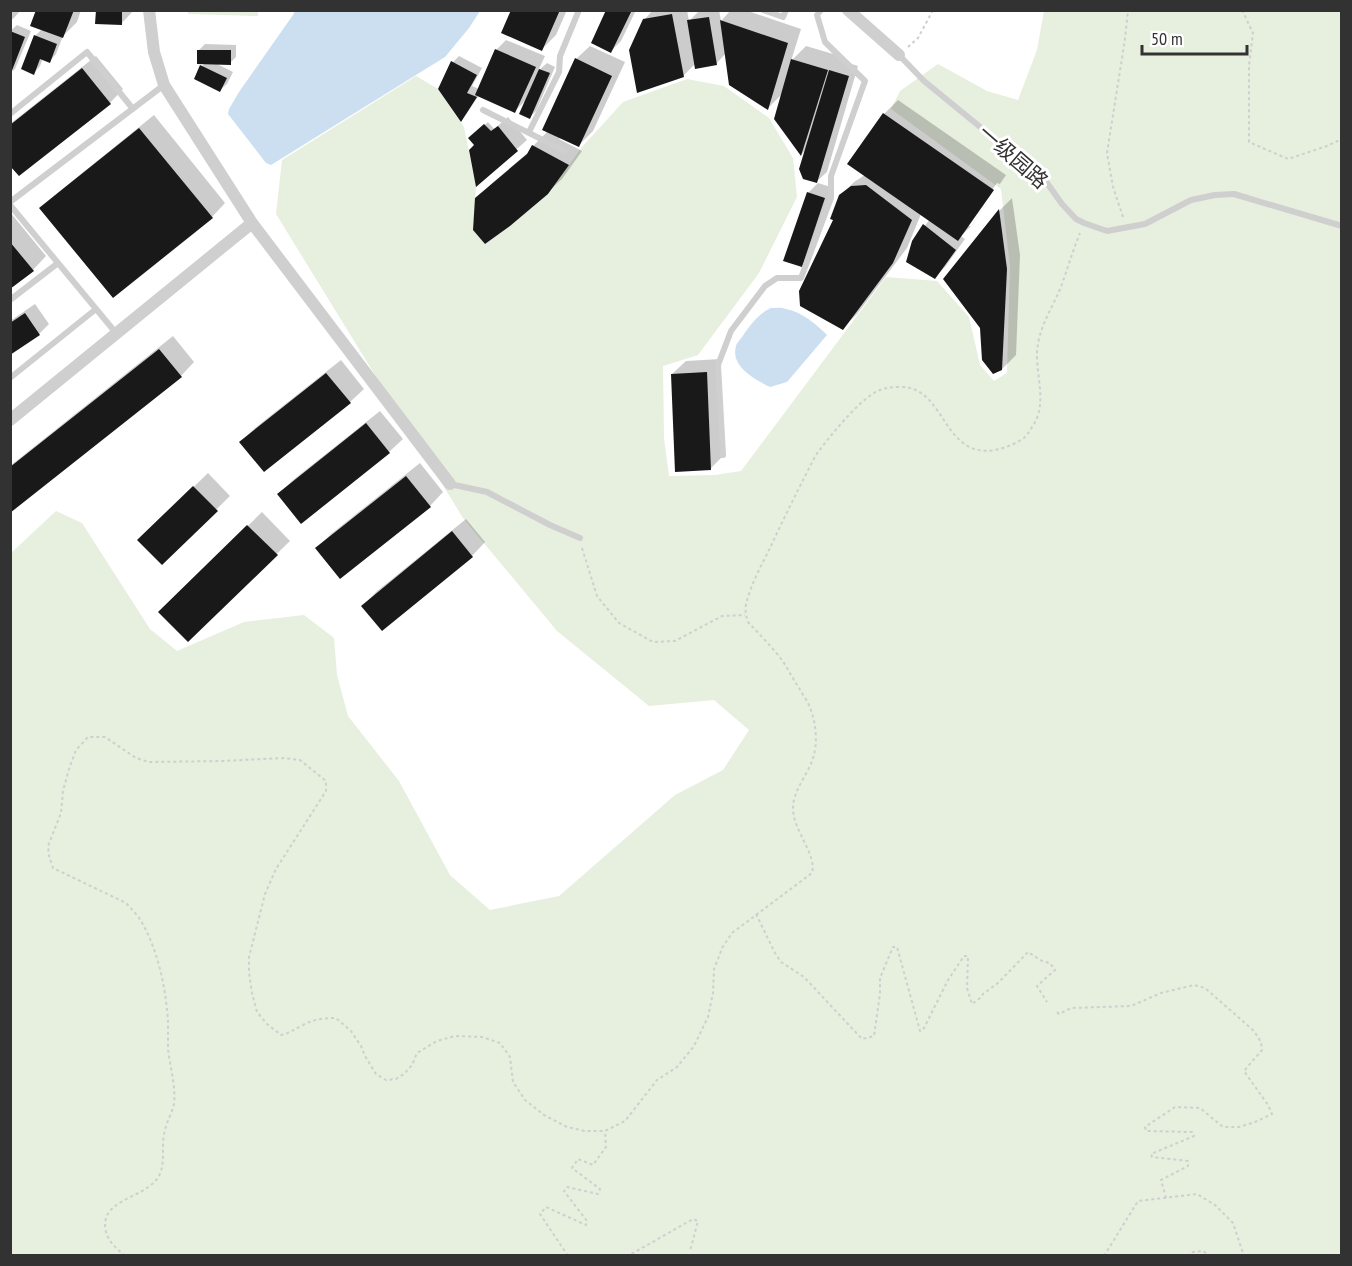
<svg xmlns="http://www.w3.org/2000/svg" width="1352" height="1266" font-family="'PT Sans Narrow','Noto Sans SC',sans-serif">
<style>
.green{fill:#e7efdf}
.water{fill:#cbdff0}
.shadow{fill:#0003;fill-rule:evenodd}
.building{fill:#191919}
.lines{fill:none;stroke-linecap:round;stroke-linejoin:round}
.path{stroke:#cfcfcf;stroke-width:2;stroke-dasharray:3 3;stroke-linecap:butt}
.lane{stroke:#cfcfcf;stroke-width:6}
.street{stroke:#cfcfcf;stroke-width:12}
.labels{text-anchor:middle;stroke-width:6;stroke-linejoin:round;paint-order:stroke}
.street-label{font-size:21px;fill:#323232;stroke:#fff}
</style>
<rect width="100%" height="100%" fill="#fff"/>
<path class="green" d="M188,11H258V16L188,14Z
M1044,11H1341V1255H11V553L56,511L82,523L150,629L177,651L244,622L304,615L334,638L337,675L348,716L399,781L450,875L490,910L559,896L675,795L723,770L749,730L714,700L649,706L557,631L463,518L276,214L282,160L416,76L438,89L464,127L476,187L473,230L485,244L510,226L548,194L582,147L623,102L687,79L724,86L769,118L793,158L797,197L759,273L698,355L663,366L664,438L669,476L715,475L741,471L886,277L937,281L969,317L980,365L994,381L1007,373L1010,266L1001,189L891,109L900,91L938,64L987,91L1018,100L1037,50Z"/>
<path class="water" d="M295,11V10L480,11L469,28L445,57L271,165L266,163L228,114L229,109L239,92L293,15Z
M771,308C776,308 781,307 786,309C802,312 816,324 827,335L787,382L770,387C756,380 730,367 736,346C737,342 742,338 744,334C752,323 758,314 771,308Z"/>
<path class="shadow" d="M10,10H21L13,19L10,18Z
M38,10H81L77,22L63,36L56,54L50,61L43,58L40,66L34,73L35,36L43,28Z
M97,10H134L121,24Z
M512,10H567L556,35L542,49Z
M608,10H636L621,41L611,51Z
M653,10H687L689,21L699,11L719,10L721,21L731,10H745L801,29L791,61L806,46L840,56L839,60L858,66L827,172L816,182L807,148L802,154L783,93L768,108L726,53L716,64L696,63L683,76L644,20Z
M17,25L31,31L15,69L10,73V31Z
M506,40L545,56L538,71L547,63L555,67L536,111L530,117L527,99L515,111L479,95L467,113L461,119L453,62L459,56L482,68L472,86L479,89L496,50Z
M205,44L236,45V57L230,63H215L233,72L227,84L220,90L202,66L205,63L198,51Z
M590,46L625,62L593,131L579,145L561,137L559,139L582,151L562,179L547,193L477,199L491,184L530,151L533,146L548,131L576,59Z
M96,56L123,89L110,103L10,163V124Z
M898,100L1006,175L972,225L961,236L965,239L945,267L935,277L913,241L930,219L921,214L907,248L857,314L843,328L835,220L840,196L854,182L865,175L849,164L884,114ZM997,183L1000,184L971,226H967Z
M154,115L225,203L212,217L41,208L55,195Z
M508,117L527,140L477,184L476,145L470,138L488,122L494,129Z
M818,183L834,188L812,256L802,266L808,193Z
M1012,198L1020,255L1016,355L1002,369L982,328L945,279L1000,210Z
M10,212L46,256L33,270L10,287Z
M35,304L49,324L39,334L10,353V321Z
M173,336L194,362L181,376L10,511V466Z
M720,359L724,455L710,469L672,374L686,361Z
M341,360L364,389L350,402L241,442L255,428Z
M380,411L403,439L389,452L279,494L293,480Z
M420,463L443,492L430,506L317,548L331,534Z
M208,473L230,496L162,563L139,540Z
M262,512L290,541L188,640L160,612Z
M466,519L485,542L472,556L363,606L376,592Z"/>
<path class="building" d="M36,10H74L63,38L30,26Z
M96,10H122V25L95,24Z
M511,10H560L542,51L501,33Z
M606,10H632L611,53L591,43Z
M672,14L684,77L637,93L629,50L643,19Z
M709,17L717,65L695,69L687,20Z
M720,20L788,43L768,110L729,85Z
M10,31L25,37L11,73H10Z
M34,35L57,44L50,63L40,59L34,75L21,69Z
M495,49L536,67L515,113L475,95Z
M197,50H231V65L197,64Z
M575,58L612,76L579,147L542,130Z
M791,59L828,70L801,156L774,119Z
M451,61L477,75L467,93L477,97L461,122L438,89Z
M200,65L227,78L220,92L194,79Z
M82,68L111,104L19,176L10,166V125Z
M539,69L550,73L530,119L519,114Z
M829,70L849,76L817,183L803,179L799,169Z
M883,113L994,190L958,241L847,164Z
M484,124L491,131L498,126L518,151L476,187L469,150L474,145L468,138Z
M139,128L213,218L113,298L39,208Z
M532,145L569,165L548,194L510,226L485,244L473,230L475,198L527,154Z
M866,185L912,220L893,263L843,330L800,306L799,291L833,220L830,219L839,195L851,186Z
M807,192L825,198L802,267L783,261Z
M999,209L1007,269L1002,370L993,374L982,360L980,328L943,279Z
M923,224L956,250L935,279L906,262L912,241Z
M10,242L34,271L10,289Z
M25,313L40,335L10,355V323Z
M159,349L182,377L10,513V467Z
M707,372L711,470L675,472L671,374Z
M326,373L351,403L264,472L239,442Z
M366,423L390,453L301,524L277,494Z
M406,476L431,507L340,579L315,548Z
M193,486L218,511L162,565L137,540Z
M247,525L278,555L188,642L158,612Z
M452,531L473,557L382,631L361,606Z"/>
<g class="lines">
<path class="path" d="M1242,10L1253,33L1249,65V142L1288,159L1327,146L1342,139
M908,47L918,38L933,10
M1123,217L1113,187L1107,153L1125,39L1128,10
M582,548L597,596L619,623L653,642L675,641L722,616L745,615
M756,914L775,953L781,962L804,977L862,1039L874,1036L880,994V978L893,947H897L920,1031L923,1030L948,980L964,956H968L967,988L972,1004L979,999L983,994L998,983L1028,952L1042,961L1050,963L1055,970L1037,986L1047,1002
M1057,1012L1059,1014L1071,1008L1131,1006L1161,993L1194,985L1205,988L1254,1031L1261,1042L1262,1050L1244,1071L1268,1105L1272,1114L1255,1122L1239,1127H1223L1200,1108L1175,1107L1145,1127L1146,1131L1192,1132L1194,1136L1151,1154L1152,1157L1188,1161V1166L1161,1180L1166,1198
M125,1256C115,1247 106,1240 105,1226C104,1196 153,1198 161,1171C165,1158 161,1143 165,1130C167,1121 172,1113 174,1104C176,1086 170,1067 168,1049C168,1040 168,1031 168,1022C166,988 158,950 141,921C137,914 131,909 126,903L53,868L49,856L48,846L61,813L63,791L69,769L76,750L88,737H105L136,758L149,762L222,761L284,758L300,760L326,781V791L276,869L265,894L249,957V973L252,993L257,1012L267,1024L281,1035C290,1033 295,1029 303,1025C314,1019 324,1018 336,1018L351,1031L361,1046L365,1056L376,1074L386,1080L396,1079L404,1074L412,1065L417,1053L437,1041L455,1036L482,1037L500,1043L510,1057L513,1082L525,1100L544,1115L567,1127L585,1131H605L625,1121L657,1080L677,1067L694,1046L708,1017L713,993L714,969L718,959L722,948L732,933L812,873C817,854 793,831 793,808C793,790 808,775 813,758C818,744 816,721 810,708C808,701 802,694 799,688C793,679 788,669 782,660C772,647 759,634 748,622C746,616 745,611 746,604C751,584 762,564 771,546C781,524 792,502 803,480C808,471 812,461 818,452C831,435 856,404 874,393C882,388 890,387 900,387C946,386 942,459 995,450C1005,448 1015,444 1024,438C1027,435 1030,431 1032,427C1048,405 1036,377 1037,352C1039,325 1053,308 1062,284C1068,267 1073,250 1080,233
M568,1256L540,1214L546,1207L586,1225L587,1221L564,1191L567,1187L598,1194L600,1189L572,1168L578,1159L593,1165L606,1147L605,1131
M626,1256L635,1252L693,1219L698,1221L690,1251
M1104,1256L1138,1201L1197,1194L1215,1205L1233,1223L1244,1256
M1187,1256L1193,1252L1203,1251L1210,1256"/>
<path class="lane" d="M763,10L783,17L786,10
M899,55L924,81L1045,180L1062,204L1076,219L1084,223L1107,231L1145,224L1191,200L1215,195L1234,194L1342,226
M483,110L565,151
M10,114L87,52L133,109
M529,132L559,72L560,56L579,10
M10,202L164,85
M10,205L116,333
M10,300L58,263
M10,378L96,309
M723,455L718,365L731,331L765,286L777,278H801L831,198V176L865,81L825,42L817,15L821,10
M450,484L487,492L550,525L580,538"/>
<path class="street" d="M848,10L899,55
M252,223L450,484
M10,420L252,223L164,85L154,52L149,10"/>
</g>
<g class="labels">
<g class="street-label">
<text transform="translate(1013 157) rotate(41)" y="7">一级园路</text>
</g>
</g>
<rect width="1352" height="1266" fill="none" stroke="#323232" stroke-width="24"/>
<path d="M1142 45v9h105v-9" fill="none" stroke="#323232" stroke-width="3"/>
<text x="1151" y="45" font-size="18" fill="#323232" stroke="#ffffff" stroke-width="4.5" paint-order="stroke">50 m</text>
</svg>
